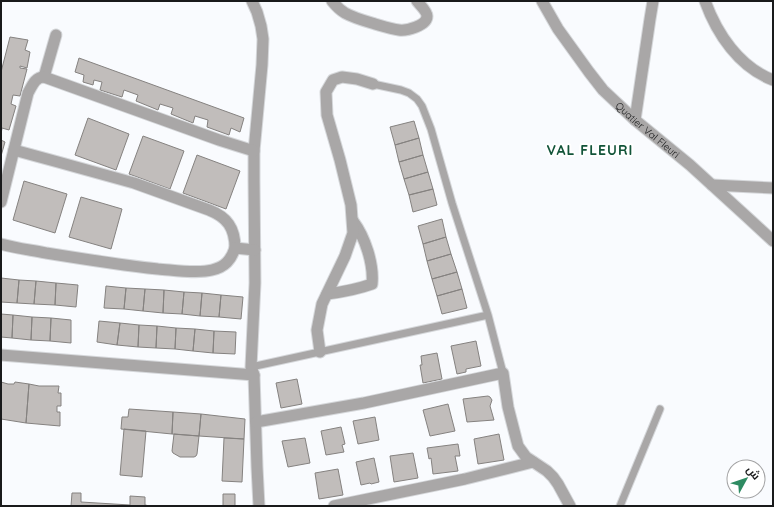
<svg xmlns="http://www.w3.org/2000/svg" width="774" height="507" font-family="Quicksand,Cairo,sans-serif">
<style>
.building{fill:#c1bdbb;stroke:#858280}
.lines{fill:none;stroke-linecap:round;stroke-linejoin:round}
.service-casing{stroke:#d5d7da;stroke-width:9}
.minor-casing{stroke:#d5d7da;stroke-width:13}
.service{stroke:#a9a7a7;stroke-width:7}
.minor{stroke:#a9a7a7;stroke-width:11}
.labels{text-anchor:middle;stroke-width:4;stroke-linejoin:round;paint-order:stroke}
.street-label{font-size:10px;fill:#191a1b;stroke:#fff}
.district-label{font-size:14px;font-weight:bold;letter-spacing:1px;fill:#125439;stroke:#fff}
</style>
<rect width="100%" height="100%" fill="#f9fbfe"/>
<path class="building" d="M10,37L28,40L25,50L30,52L27,68L20,66V68L27,69L20,96L13,95L11,104L16,106L9,130L2,128L1,134V72Z
M79,58L244,118L240,132L231,128L229,135L207,127L208,120L195,116L193,123L171,114L173,108L160,104L158,110L136,101L138,95L124,90L122,97L100,90L102,82L94,80L93,85L83,82L84,75L75,72Z
M88,118L129,134L116,170L75,155Z
M414,121L419,138L395,145L390,127Z
M143,136L184,151L170,189L129,174Z
M419,138L423,155L399,162L395,145Z
M1,140L5,142L1,156Z
M197,155L240,171L226,209L183,193Z
M423,155L428,172L404,179L399,162Z
M428,172L433,189L409,195L404,179Z
M24,181L67,194L55,233L13,220Z
M433,189L437,205L413,212L409,195Z
M81,197L122,209L111,249L69,237Z
M442,219L446,237L423,244L418,226Z
M446,237L451,254L427,261L423,244Z
M451,254L457,272L432,279L427,261Z
M457,272L462,289L437,296L432,279Z
M1,278L19,280L17,303L1,302Z
M19,280L36,281L34,304L17,303Z
M36,281L56,283L55,305L34,304Z
M56,283L78,285L76,307L55,305Z
M106,286L126,288L124,309L104,308Z
M126,288L145,289L143,311L124,309Z
M145,289L164,290L163,313L143,311Z
M462,289L467,308L442,314L437,296Z
M164,290L184,292L182,314L163,313Z
M184,292L202,293L200,316L182,314Z
M202,293L221,295L219,317L200,316Z
M221,295L243,297L241,319L219,317Z
M1,314L13,315L12,338L1,337Z
M13,315L32,317L31,340L12,338Z
M32,317L51,318L50,341L31,340Z
M51,318L71,320V343L50,341Z
M99,321L120,323L117,345L97,342Z
M120,323L139,325L138,347L117,345Z
M139,325L157,326L156,348L138,347Z
M157,326L176,328L175,349L156,348Z
M176,328L195,329L193,351L175,349Z
M195,329L214,331L213,353L193,351Z
M214,331L236,332L235,354L213,353Z
M476,341L481,366L466,369V372L457,374L451,346Z
M437,353L442,379L423,383L420,365H422L421,356Z
M297,379L302,404L281,408L276,383Z
M1,382L8,384H14L15,382L29,384L26,423L1,419Z
M29,384L39,386H59L58,393H61V406H57V412H60V426L26,423Z
M488,396L490,397L492,400L490,406L494,420L467,422L463,399Z
M448,404L455,431L430,436L423,410Z
M129,409L173,412L172,434L121,429L122,417H128Z
M173,412L201,414L199,436L172,434Z
M201,414L245,419L244,439L199,436Z
M375,417L379,440L358,444L353,421Z
M341,427L345,444L342,445L344,452L326,455L321,431Z
M124,429L146,431L142,477L120,475Z
M174,434L199,436L197,454L196,456L194,457H180L173,453L172,451Z
M499,434L504,460L478,464L474,439Z
M224,438L244,439L242,482L222,481Z
M305,438L310,463L288,467L282,441Z
M458,444L460,456H455L458,471L433,474L431,458L429,459L427,448Z
M413,453L418,478L394,482L390,456Z
M374,458L379,482L371,484L370,483L361,485L356,462Z
M338,469L343,495L319,499L315,473Z
M72,493H81V502L130,505V496L145,497V505L150,506H71Z
M223,494H235V506H223Z"/>
<g class="lines">
<g class="service-casing">
<path id="service" d="M373,84L401,90L409,93L417,99L422,106L431,129L452,203L488,315L503,373
M251,367L488,315
M620,506L660,409"/>
</g>
<g class="minor-casing">
<g id="minor">
<path d="M252,1L257,12L261,26L263,39L262,65L254,151V180L255,283L251,367L254,375L257,467L259,506"/>
<path d="M332,1C336,6 340,10 345,13C354,18 365,21 375,24C382,26 391,29 399,30C406,31 427,26 427,16C427,11 420,5 417,1"/>
<path id="s1" d="M542,1L558,29L589,72L603,90L635,120L690,165L747,217L773,241"/>
<path d="M705,1C717,34 739,67 773,80"/>
<path d="M44,77L56,35"/>
<path d="M635,120L650,19L653,1"/>
<path d="M14,150L58,162L134,183L209,210C227,217 235,228 235,248"/>
<path d="M712,185L773,188"/>
<path d="M1,202L28,93C32,86 35,77 44,77L219,140L254,151"/>
<path d="M1,244C15,248 31,250 46,253C83,259 120,265 158,269C173,270 197,274 212,270C225,267 231,260 235,248L255,250"/>
<path d="M327,294C343,292 358,289 372,284C374,264 365,237 353,221"/>
<path d="M320,352L317,330L322,304L345,256L353,233L351,205L340,160L327,115L326,92L333,80L342,77L357,79L373,84"/>
<path d="M1,355L254,375"/>
<path d="M256,422L364,403L503,373L508,407L518,446L526,457L547,471L553,477L558,484L570,506"/>
<path d="M334,506L465,479L533,462"/>
</g>
</g>
<use href="#service" class="service"/>
<use href="#minor" class="minor"/>
</g>
<g class="labels">
<g class="street-label">
<text dy="4" stroke="none"><textPath href="#s1" startOffset="168">Quatier Val Fleuri</textPath></text>
</g>
<g class="district-label">
<text x="590" y="155">VAL FLEURI</text>
</g>
</g>
<rect width="774" height="507" fill="none" stroke="#191a1b" stroke-width="4"/>
<g transform="translate(746 479) rotate(50)"><circle r="19" fill="#ffffff" stroke="#a3a3a4"/>
<path d="M0-3L7 15L0 10L-7 15Z" fill="#2e8b62"/>
<text y="-6" font-size="11" font-weight="bold" text-anchor="middle" fill="#191a1b">ش</text>
</g>
</svg>
